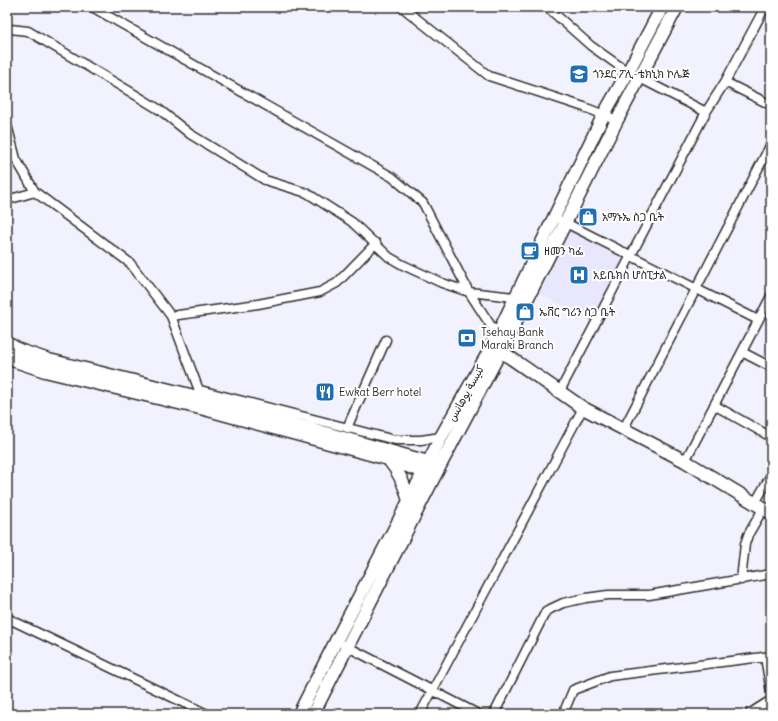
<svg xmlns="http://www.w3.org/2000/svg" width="778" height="721" font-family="Delius,'Playpen Sans Arabic','Noto Sans Ethiopic',sans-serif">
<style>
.built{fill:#e9e7fd}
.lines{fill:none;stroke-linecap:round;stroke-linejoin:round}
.street-casing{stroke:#2b2b2b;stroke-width:11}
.secondary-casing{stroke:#2b2b2b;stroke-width:15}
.street{stroke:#fff;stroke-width:8}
.secondary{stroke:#fff;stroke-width:12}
.labels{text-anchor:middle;stroke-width:4;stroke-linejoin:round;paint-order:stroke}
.poi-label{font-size:11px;fill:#2b2b2b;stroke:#fff;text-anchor:start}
.street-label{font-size:11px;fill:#2b2b2b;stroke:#fff}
</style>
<rect width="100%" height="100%" fill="#f2f1fe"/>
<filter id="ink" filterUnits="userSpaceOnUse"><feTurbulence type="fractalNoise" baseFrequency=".025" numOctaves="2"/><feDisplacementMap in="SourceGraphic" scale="8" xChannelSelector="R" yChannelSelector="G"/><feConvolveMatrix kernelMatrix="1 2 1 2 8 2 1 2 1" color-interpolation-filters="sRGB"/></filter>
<g filter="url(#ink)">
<path class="built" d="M567,229L625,258L592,321L534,291Z"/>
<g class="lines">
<g class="street-casing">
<path id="street" d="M92,7L392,177L423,203L469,292
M402,7L489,76L584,107L617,120
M547,7L591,46L628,72L706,112
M7,30L10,29L28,31L129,91L160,110L190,134L265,180L307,193L352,222L389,257L403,265L442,283L469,292
M725,82L771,105
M7,125L16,159L35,192L130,263L171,316L203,401
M7,200L35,192
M562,221L758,320
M171,316L258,304L320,292L337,283L376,243
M504,333L491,326L469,292L514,297L520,300
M742,352L771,367
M200,390L395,440H421L441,437
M560,391L706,112L725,82L765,7
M714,405L771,437
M347,428L386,340
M623,430L771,144
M685,461L771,296
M755,503L771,475
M741,580L745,544L748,535L763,509
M7,618L207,714
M344,645L478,714
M765,657L771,692
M420,714L583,408
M494,714L546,611L563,603L586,598L608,595H649L771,574
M563,714L573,690L610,676L771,656
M749,714L771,700"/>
</g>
<g class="secondary-casing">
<path id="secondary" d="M7,343L19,350L49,360L202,398L435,464
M495,347L583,408L685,461L771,513
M7,356L15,361L45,371L208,410L388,459L431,475
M389,460C400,473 405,485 409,501
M299,714L336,641L409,501L441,437L492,346L604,114L628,72L662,7
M313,714L434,477L509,335L617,120L677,7"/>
</g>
<use href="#street" class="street"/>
<use href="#secondary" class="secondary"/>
</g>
</g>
<defs>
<g id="school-square" transform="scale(1)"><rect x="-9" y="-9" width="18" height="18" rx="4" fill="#1f6fb2" stroke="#fff"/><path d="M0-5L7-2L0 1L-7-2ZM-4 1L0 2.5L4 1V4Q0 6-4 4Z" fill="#fff"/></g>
<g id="shop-square" transform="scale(1)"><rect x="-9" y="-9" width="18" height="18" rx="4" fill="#1f6fb2" stroke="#fff"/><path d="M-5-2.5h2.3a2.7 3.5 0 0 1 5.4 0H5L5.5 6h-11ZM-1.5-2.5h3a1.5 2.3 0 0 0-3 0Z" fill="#fff"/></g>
<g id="cafe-square" transform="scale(1)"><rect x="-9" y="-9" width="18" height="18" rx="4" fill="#1f6fb2" stroke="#fff"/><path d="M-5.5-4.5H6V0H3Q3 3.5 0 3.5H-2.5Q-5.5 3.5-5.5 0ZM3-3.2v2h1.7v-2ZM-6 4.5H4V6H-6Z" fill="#fff"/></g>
<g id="hospital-square" transform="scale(1)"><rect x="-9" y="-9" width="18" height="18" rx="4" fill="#1f6fb2" stroke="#fff"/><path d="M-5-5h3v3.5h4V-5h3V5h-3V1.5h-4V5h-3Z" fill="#fff"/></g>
<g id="bank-square" transform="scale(1)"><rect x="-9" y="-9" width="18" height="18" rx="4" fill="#1f6fb2" stroke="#fff"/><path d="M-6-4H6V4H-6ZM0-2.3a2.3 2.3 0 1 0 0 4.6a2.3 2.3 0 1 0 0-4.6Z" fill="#fff"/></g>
<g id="restaurant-square" transform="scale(1)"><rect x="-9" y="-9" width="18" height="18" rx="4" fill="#1f6fb2" stroke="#fff"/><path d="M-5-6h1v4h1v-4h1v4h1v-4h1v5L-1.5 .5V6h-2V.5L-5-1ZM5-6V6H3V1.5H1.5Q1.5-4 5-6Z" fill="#fff"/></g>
</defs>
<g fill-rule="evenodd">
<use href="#school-square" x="579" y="74"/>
<use href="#shop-square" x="588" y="217"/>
<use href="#cafe-square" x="530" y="251"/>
<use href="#hospital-square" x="579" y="275"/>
<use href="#shop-square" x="525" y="312"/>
<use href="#bank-square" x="467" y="338"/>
<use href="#restaurant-square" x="325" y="392"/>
</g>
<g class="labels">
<g class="poi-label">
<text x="593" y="78">ጎንደር ፖሊ-ቴክኒክ ኮሌጅ</text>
<text x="602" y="221">አማኑኤ ስጋ ቤት</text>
<text x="544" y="255">ዘመን ካፌ</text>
<text x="593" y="279">አይቤክስ ሆስፒታል</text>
<text x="539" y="316">ኤቨር ግሪን ስጋ ቤት</text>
<text x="481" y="336">Tsehay Bank<tspan x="481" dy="13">Maraki Branch</tspan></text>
<text x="339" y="396">Ewkat Berr hotel</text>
</g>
<g class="street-label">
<text transform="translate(466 393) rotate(-61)" y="4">كنيسة يوهانس</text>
</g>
</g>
<rect width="778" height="721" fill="none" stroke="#fff" stroke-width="24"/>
<rect x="12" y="12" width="754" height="697" fill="none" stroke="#2b2b2b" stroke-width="1.5" filter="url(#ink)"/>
</svg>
